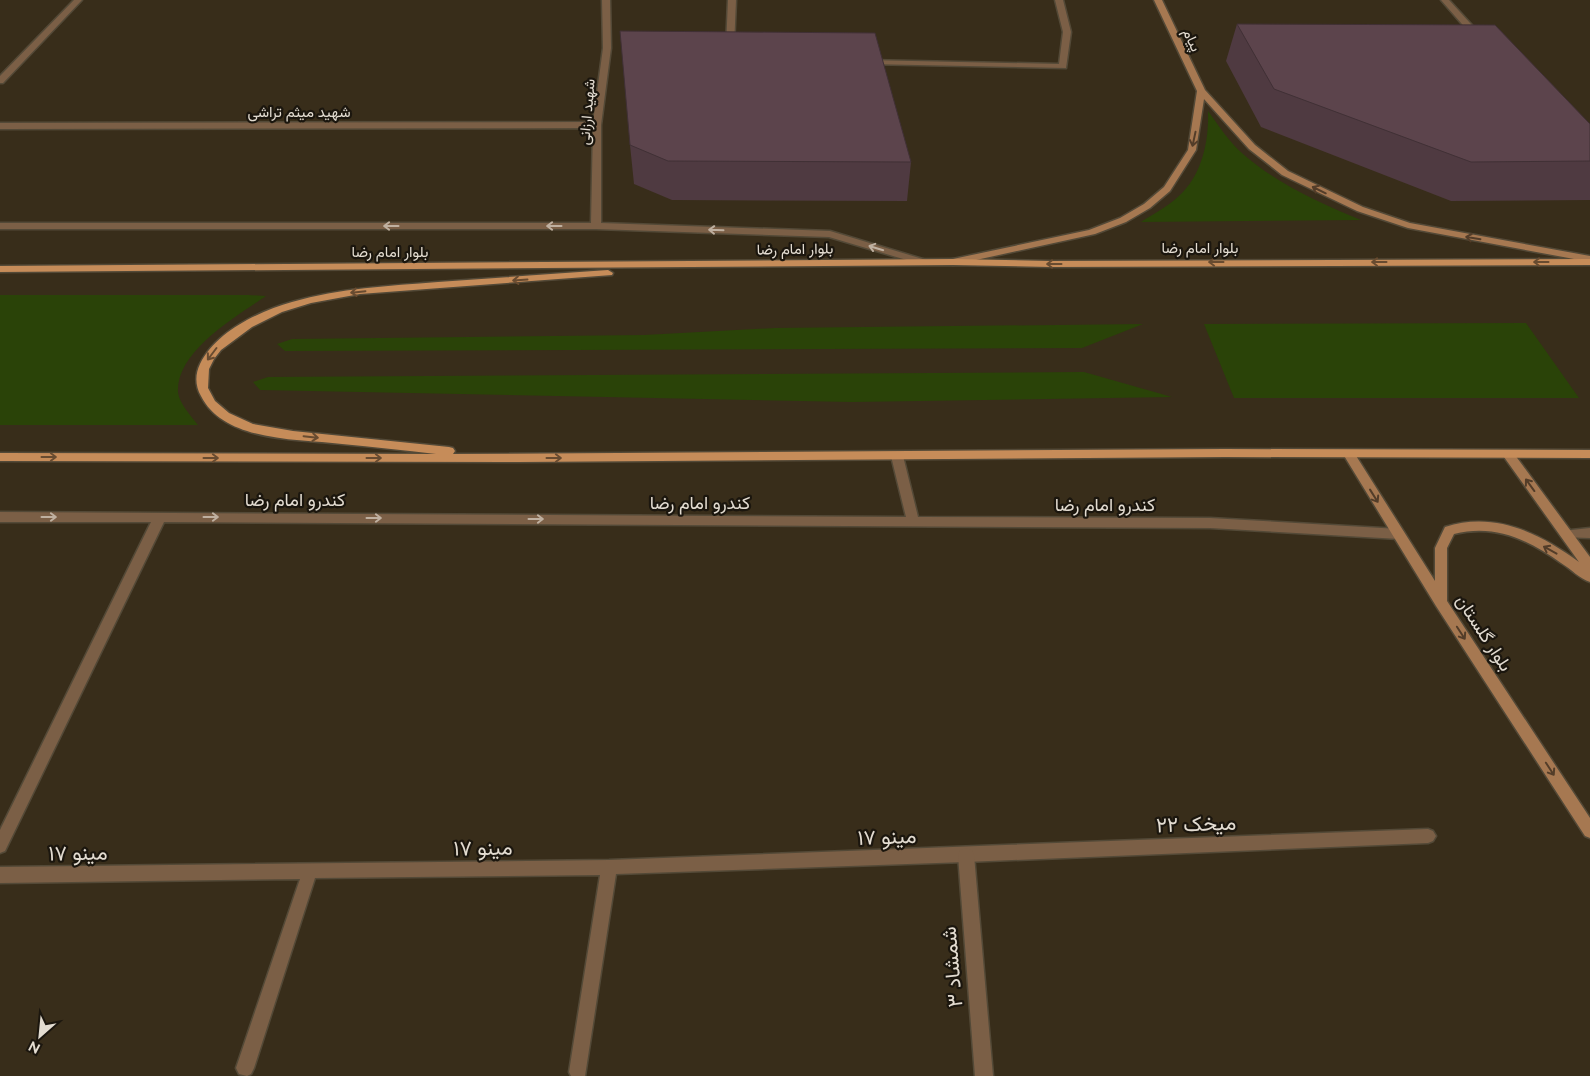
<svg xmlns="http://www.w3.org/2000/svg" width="1590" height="1076" font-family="Raleway,Vazirmatn,sans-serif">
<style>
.green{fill:#2a4308}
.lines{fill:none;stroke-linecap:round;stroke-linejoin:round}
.service-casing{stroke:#534937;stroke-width:3}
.minor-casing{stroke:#534937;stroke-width:3}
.tertiary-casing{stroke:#534937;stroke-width:3}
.secondary-casing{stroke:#534937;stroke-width:3}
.primary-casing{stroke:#534937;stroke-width:3}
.service{fill:#7b5f46;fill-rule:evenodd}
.minor{fill:#7b5f46;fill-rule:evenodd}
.tertiary{fill:#7b5f46;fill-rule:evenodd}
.secondary{fill:#a67851;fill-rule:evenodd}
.primary{fill:#c68c59;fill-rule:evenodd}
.wall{fill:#4f3a41}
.building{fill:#5c444c;stroke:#403035}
.oneway{stroke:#533d29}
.oneway2{stroke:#bfb0a0}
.oneway3{stroke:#684b30}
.labels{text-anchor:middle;stroke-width:4.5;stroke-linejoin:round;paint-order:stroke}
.far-street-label{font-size:15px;fill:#e3dcd1;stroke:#1b160e}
.street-label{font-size:18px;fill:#e3dcd1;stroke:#1b160e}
.near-street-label{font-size:21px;fill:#e3dcd1;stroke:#1b160e}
</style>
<rect width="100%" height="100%" fill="#382d1a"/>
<path class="green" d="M1208,111C1219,126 1229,142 1243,154C1276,183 1320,203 1361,220L1141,222C1155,213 1172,204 1183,192C1203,171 1209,139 1208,111Z
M0,295H248L266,296C237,316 176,351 178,392C179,403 192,417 198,425H0Z
M1526,323L1579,398H1234L1204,324Z
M1143,324L1082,348L285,351L277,344L292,339L644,335L775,328Z
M1084,372L1172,397L852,402L260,390L253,382L268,377Z"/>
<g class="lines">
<g class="service-casing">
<path id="service" d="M728,0H736L734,47L730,49L726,47Z
M1055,0H1063L1071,32L1066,68L866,64L862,62L866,60L1059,64L1063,32Z"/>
</g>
<g class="minor-casing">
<path id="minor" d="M74,0H82L3,83H0V76Z
M602,0H610L611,48L601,125V223L830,231L926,260V264H920L829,237L596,229H0V223H591L593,128L0,129V123L593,122L603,48Z
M1441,0H1449L1481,35V39H1475Z
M897,452L903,456L918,517L1210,518L1399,529L1403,531L1405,534L1403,537L1399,539L1210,528L164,522L5,851L0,853V830L151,522H0V512L906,517L891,456Z
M1590,528V538L1562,537L1560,534L1562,531Z
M1428,829L1433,831L1436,836L1433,841L1428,843L966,862L616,874L585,1076H571L569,1072L600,875L315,878L254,1068L251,1074L247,1076L239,1074L236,1068L300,879L0,883V867L609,860Z"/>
</g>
<g class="tertiary-casing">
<path id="tertiary" d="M966,848L972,850L974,855L993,1076H975L958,855L960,850Z"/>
</g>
<g class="secondary-casing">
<path id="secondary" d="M1154,0H1162L1205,90L1255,145L1288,171L1363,207L1410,223L1590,256V262L1408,228L1357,211L1282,175L1249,149L1204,99L1196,150L1170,191L1150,208L1126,222L1095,234L953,265L950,264V260L953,259L1089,230L1120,218L1144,204L1164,187L1188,150L1197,91Z
M1349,450L1353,451L1435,581V548L1445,527C1495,511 1539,533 1579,562L1504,457L1502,454L1504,451H1512L1590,557V582C1580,579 1571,569 1561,563C1527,539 1495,524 1454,534L1447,548V601L1590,818V838L1585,836L1436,606L1343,454Z"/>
</g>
<g class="primary-casing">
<path id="primary" d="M953,259L1050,261L1590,259V265L1050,267L953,265L0,272V266Z
M608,270L613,273L612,275L360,294L311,303L282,312L252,327L221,350L214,359L209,369L208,388L215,401L229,413L253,424L293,431L449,447L453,448L455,451L453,454L1225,449L1590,450V458L1225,457L520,462L0,461V453L436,454C404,450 373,447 342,444C298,439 224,442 201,396C195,386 195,374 200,364C216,331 260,311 292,302C340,288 389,286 438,282C495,278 551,274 608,270Z"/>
</g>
<use href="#service" class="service"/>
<use href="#minor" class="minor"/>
<use href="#tertiary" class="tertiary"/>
<use href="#secondary" class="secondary"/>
<use href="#primary" class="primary"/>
</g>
<path class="wall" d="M1237,24L1590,124V200L1451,201L1261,127L1226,61Z
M630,145L911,162L907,201L672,200L634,184Z"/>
<path class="building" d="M1237,24L1495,25L1590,124V161L1471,162L1274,89Z
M620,31L875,33L911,162L668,161L630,145Z"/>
<defs><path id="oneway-shaft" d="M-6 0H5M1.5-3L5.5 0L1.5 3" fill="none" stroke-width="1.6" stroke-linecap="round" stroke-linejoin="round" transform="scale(1.25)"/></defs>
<g class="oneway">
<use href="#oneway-shaft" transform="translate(1194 139) rotate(102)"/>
<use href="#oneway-shaft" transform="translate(1319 190) rotate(-154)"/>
<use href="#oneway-shaft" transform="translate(1473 238) rotate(-171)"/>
<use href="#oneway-shaft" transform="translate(1530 485) rotate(-126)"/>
<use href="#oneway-shaft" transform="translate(1374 496) rotate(58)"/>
<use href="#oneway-shaft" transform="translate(1550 550) rotate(-151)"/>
<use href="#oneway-shaft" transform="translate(1461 633) rotate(57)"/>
<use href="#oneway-shaft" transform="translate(1550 769) rotate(57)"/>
</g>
<g class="oneway2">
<use href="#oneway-shaft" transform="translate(391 226) rotate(-180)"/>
<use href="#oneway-shaft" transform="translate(554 226) rotate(-180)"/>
<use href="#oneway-shaft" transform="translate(716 230) rotate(-178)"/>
<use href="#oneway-shaft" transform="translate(876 248) rotate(-163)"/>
<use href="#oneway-shaft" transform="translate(49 517)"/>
<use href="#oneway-shaft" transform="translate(211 517)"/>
<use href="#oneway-shaft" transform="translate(374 518)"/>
<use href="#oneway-shaft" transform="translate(536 519)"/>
</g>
<g class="oneway3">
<use href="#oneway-shaft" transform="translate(1216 262) rotate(180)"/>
<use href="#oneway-shaft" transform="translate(1379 262) rotate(-180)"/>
<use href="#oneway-shaft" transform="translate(1541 262) rotate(-180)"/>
<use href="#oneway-shaft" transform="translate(1054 264) rotate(180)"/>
<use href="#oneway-shaft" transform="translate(520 280) rotate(176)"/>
<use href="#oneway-shaft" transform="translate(358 292) rotate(174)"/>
<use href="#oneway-shaft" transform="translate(212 354) rotate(127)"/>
<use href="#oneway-shaft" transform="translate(311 437) rotate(6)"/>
<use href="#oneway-shaft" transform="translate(49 457)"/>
<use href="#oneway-shaft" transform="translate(211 458)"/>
<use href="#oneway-shaft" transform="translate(374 458)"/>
<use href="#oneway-shaft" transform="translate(554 458)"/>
</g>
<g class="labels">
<g class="far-street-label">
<text transform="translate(1192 40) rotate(65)" y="5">پیام</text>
<text x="299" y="117">شهید میثم تراشی</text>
<text transform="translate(587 112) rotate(-85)" y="5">شهید ارزانی</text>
<text x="1200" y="253">بلوار امام رضا</text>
<text transform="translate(795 249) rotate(-1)" y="5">بلوار امام رضا</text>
<text x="390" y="257">بلوار امام رضا</text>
</g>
<g class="street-label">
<text x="295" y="506">کندرو امام رضا</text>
<text x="700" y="509">کندرو امام رضا</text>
<text x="1105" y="511">کندرو امام رضا</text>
<text transform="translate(1484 633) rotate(57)" y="6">بلوار گلستان</text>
</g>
<g class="near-street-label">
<text transform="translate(1196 824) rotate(-2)" y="7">میخک ۲۲</text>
<text transform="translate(887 837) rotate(-2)" y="7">مینو ۱۷</text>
<text transform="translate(483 848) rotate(-1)" y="7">مینو ۱۷</text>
<text transform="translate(78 853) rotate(-1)" y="7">مینو ۱۷</text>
<text transform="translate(952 967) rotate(-95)" y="7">شمشاد ۳</text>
</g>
</g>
<g transform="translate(40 1036) rotate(207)" stroke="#1b160e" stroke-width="4" paint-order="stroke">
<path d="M0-4L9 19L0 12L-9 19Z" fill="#e3dcd1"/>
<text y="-8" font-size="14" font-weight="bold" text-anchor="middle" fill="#e3dcd1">N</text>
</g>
</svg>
